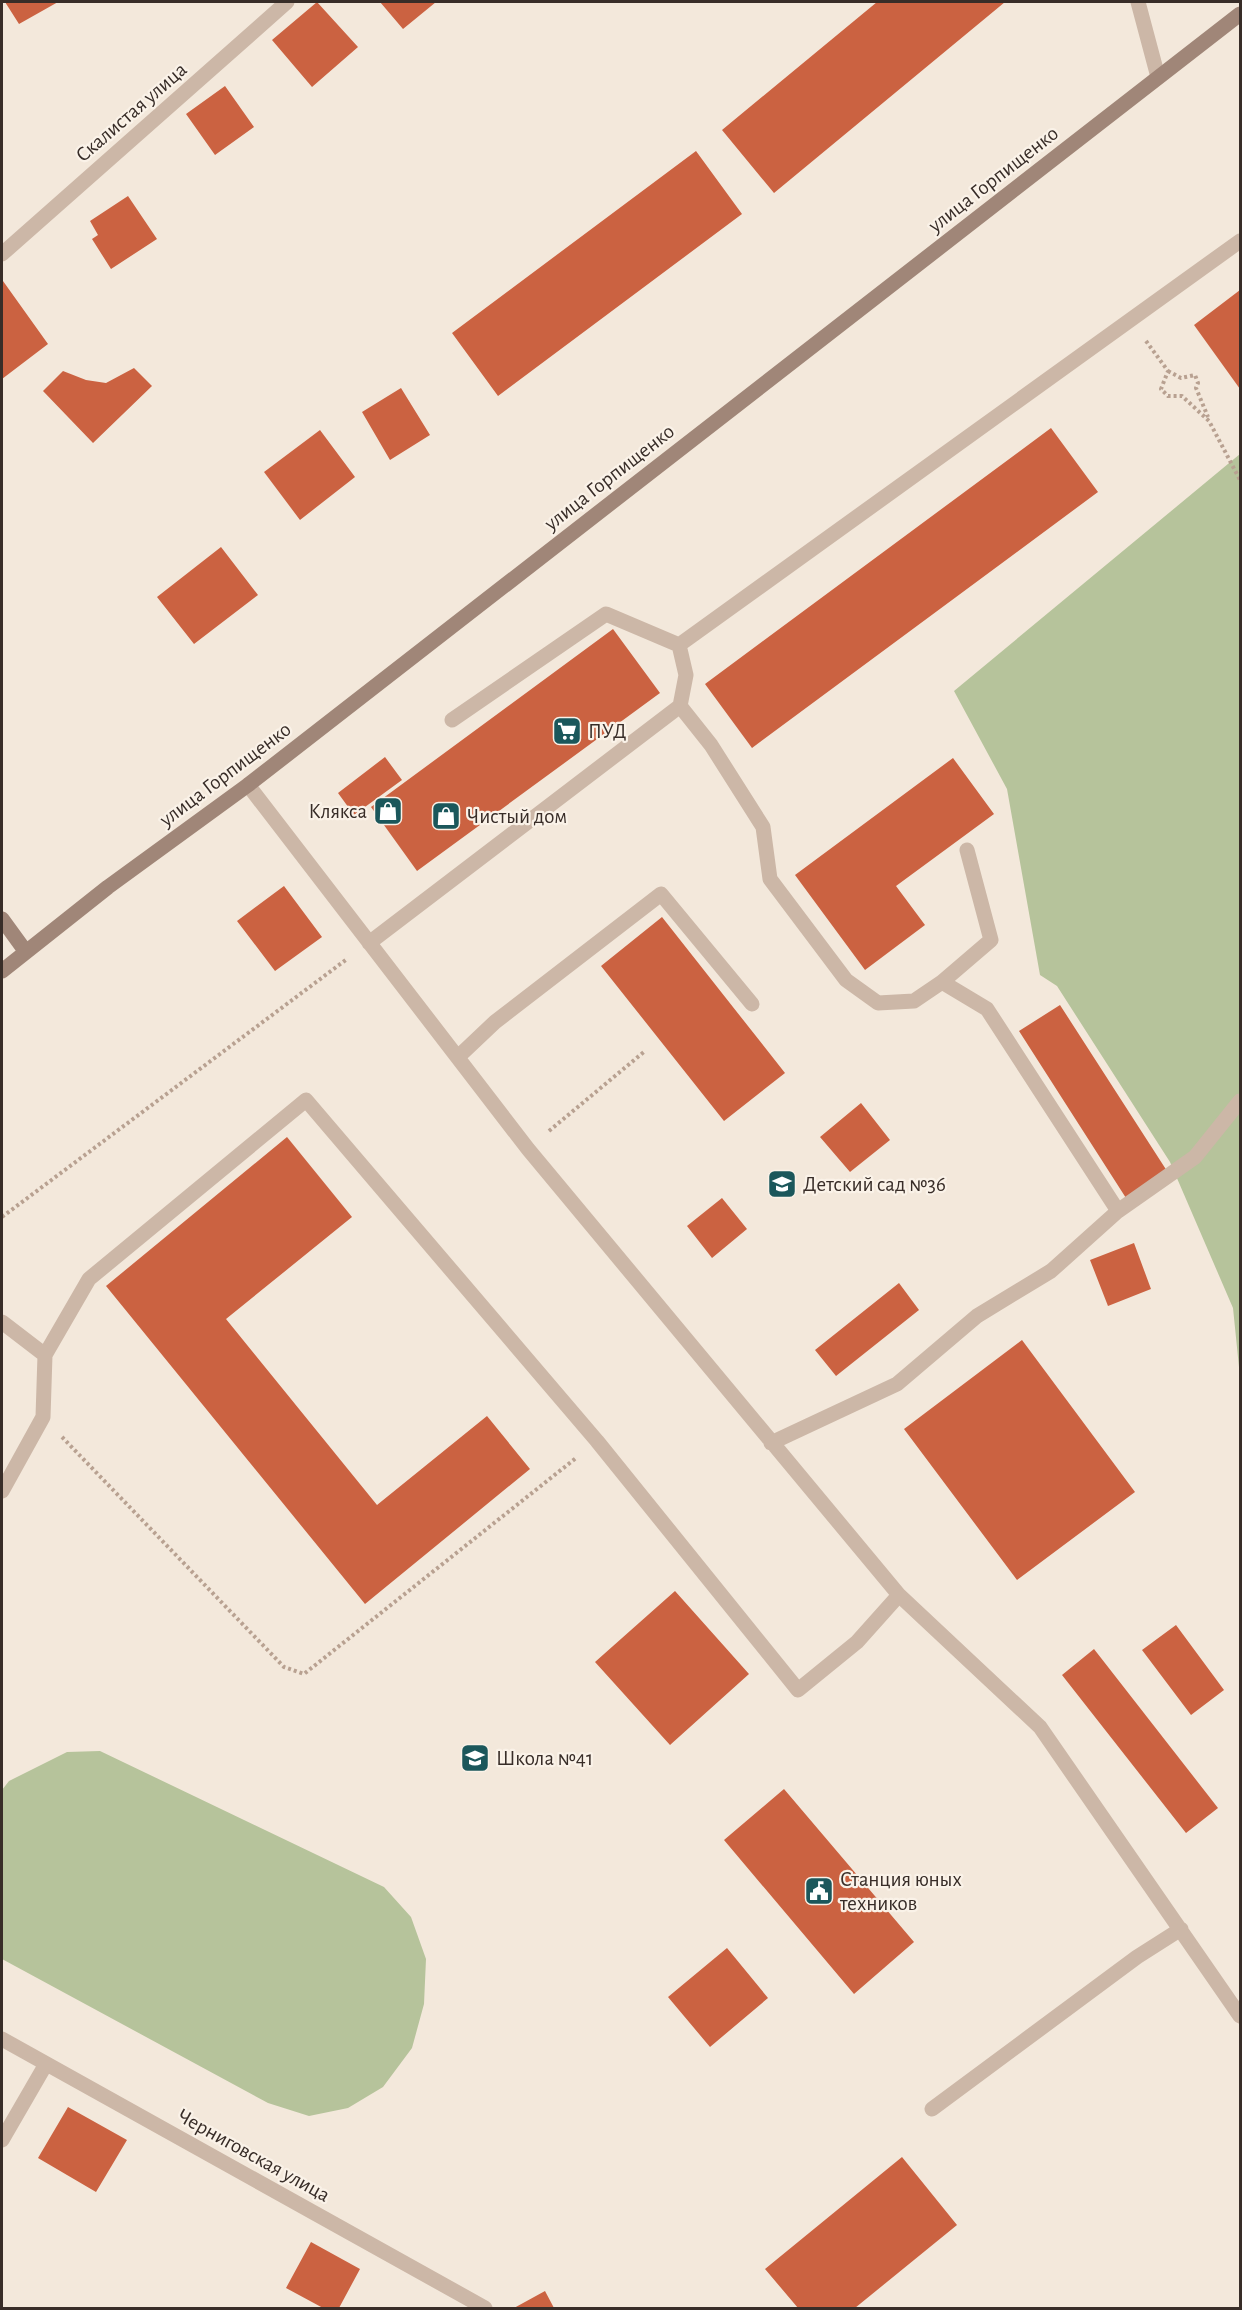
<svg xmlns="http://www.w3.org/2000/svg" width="1242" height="2310" font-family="'Alegreya Sans',sans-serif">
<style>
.green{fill:#b6c39b}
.building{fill:#cb6241}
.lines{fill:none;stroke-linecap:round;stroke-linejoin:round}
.path{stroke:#b8a191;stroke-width:4;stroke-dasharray:3 3;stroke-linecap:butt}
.lane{stroke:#ccb7a7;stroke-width:15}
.street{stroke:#ccb7a7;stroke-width:15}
.secondary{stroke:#a08678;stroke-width:15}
.labels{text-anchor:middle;stroke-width:4.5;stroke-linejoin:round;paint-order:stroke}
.street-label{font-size:21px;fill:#382d28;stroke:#faf2e8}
.poi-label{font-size:21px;fill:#382d28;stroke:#faf2e8;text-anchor:start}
</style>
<rect width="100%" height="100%" fill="#f3e8db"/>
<path class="green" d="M1240,454V1377L1233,1308L1170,1162L1057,986L1040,975L1007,789L954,691Z
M100,1751L384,1887L411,1917L426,1959L424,2004L412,2048L383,2087L348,2108L309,2116L268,2103L2,1959V1790L9,1781L67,1752Z"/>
<path class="building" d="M5,2H58L19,24Z
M317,2L358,47L312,87L272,40Z
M380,2H436L403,29Z
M877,2H1005L774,193L722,130Z
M225,86L254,127L215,155L186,114Z
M696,151L742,214L498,396L452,333Z
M128,196L157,239L111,269L92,239L98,235L90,221Z
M3,281L48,344L2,379V282Z
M1240,290V389L1194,325Z
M134,368L152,386L93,443L43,391L63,371L86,380L106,383Z
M401,388L430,435L390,460L362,412Z
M1051,428L1098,492L752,748L705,684Z
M320,430L355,477L300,520L264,472Z
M221,547L258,595L194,644L157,597Z
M613,629L660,693L417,871L371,807Z
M385,757L402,780L354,815L338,793Z
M953,758L994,814L896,886L925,925L865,970L795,875Z
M284,886L322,937L275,971L237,921Z
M662,917L785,1073L724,1121L601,966Z
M1060,1005L1167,1171L1126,1198L1019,1031Z
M861,1103L890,1140L850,1172L820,1137Z
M287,1137L352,1217L226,1319L377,1505L487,1416L530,1469L365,1604L106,1286Z
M722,1198L747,1229L712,1258L687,1226Z
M1134,1243L1151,1289L1108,1306L1090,1260Z
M899,1283L919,1310L836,1376L815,1350Z
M1022,1340L1135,1492L1017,1580L904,1429Z
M675,1591L749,1674L670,1745L595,1662Z
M1176,1625L1224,1690L1191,1715L1142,1650Z
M1094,1649L1218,1808L1186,1833L1062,1675Z
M784,1789L914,1942L854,1994L724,1840Z
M727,1948L768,1998L710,2047L668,1997Z
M68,2107L127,2140L96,2192L38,2158Z
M902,2157L957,2225L855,2308H798L765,2269Z
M311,2242L360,2269L339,2308H323L286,2288Z
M545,2291L554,2308H514Z"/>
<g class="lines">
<path class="path" d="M1146,341L1168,371L1161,389L1168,396H1182L1209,421L1240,480
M1168,371L1181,378L1195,375L1198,383L1196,388L1208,417
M549,1131L645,1051
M2,1217L347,959
M62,1437L284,1667L304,1674L576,1458"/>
<path class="lane" d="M1138,2L1158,77
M680,706L711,745L763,827L770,879L846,980L878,1003L914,1001L942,982L987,1009L1118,1211
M452,720L606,614L679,645
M248,785L528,1149L899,1595L1040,1727L1240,2016
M369,943L680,706L686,675L679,645L1240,241
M942,982L991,940L967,850
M458,1057L495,1022L661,894L752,1004
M2,1322L45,1355L43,1417L2,1491
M45,1355L89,1279L306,1100L597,1441L798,1690L857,1642L899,1595
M771,1443L897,1384L977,1316L1051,1271L1118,1211L1195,1157L1240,1101
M932,2109L1137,1957L1181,1929"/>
<path class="street" d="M2,254L287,2
M2,2039L485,2308
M2,2140L46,2064"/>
<path class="secondary" d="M2,919L26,952
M2,971L108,887L248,785L1240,14"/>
</g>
<defs>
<g id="supermarket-square" transform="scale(1.5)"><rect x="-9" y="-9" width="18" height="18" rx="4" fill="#1b575b" stroke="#faf2e8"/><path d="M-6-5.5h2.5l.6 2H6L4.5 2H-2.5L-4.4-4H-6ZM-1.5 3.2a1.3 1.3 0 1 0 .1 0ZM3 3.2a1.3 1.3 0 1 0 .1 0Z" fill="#fff"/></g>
<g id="shop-square" transform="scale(1.5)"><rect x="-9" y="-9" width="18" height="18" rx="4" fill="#1b575b" stroke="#faf2e8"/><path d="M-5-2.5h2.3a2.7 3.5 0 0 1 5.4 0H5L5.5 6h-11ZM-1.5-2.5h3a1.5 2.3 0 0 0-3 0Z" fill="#fff"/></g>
<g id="school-square" transform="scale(1.5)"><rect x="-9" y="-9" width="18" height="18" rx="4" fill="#1b575b" stroke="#faf2e8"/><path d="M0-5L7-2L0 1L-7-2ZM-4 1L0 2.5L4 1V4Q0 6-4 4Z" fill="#fff"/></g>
<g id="civic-square" transform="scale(1.5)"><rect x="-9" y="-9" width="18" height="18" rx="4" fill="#1b575b" stroke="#faf2e8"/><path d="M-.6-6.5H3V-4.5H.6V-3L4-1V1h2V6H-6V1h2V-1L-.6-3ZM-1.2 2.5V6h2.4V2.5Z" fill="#fff"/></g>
</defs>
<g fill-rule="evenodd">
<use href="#supermarket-square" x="567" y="731"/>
<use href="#shop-square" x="388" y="811"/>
<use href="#shop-square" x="446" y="816"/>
<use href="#school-square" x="782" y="1184"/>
<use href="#school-square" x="475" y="1758"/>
<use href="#civic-square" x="819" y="1891"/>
</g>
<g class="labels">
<g class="street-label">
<text transform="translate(131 112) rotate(-41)" y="7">Скалистая улица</text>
<text transform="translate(993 179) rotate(-38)" y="7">улица Горпищенко</text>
<text transform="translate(609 477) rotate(-38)" y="7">улица Горпищенко</text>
<text transform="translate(225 774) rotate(-37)" y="7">улица Горпищенко</text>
<text transform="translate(254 2155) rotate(29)" y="7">Черниговская улица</text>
</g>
<g class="poi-label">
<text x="588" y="738">ПУД</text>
<text x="367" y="818" text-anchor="end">Клякса</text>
<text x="467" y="823">Чистый дом</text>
<text x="803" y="1191">Детский сад №36</text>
<text x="496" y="1765">Школа №41</text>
<text x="840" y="1886">Станция юных<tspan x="840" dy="24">техников</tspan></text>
</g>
</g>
<rect width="1242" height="2310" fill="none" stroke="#382d28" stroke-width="6"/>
</svg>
